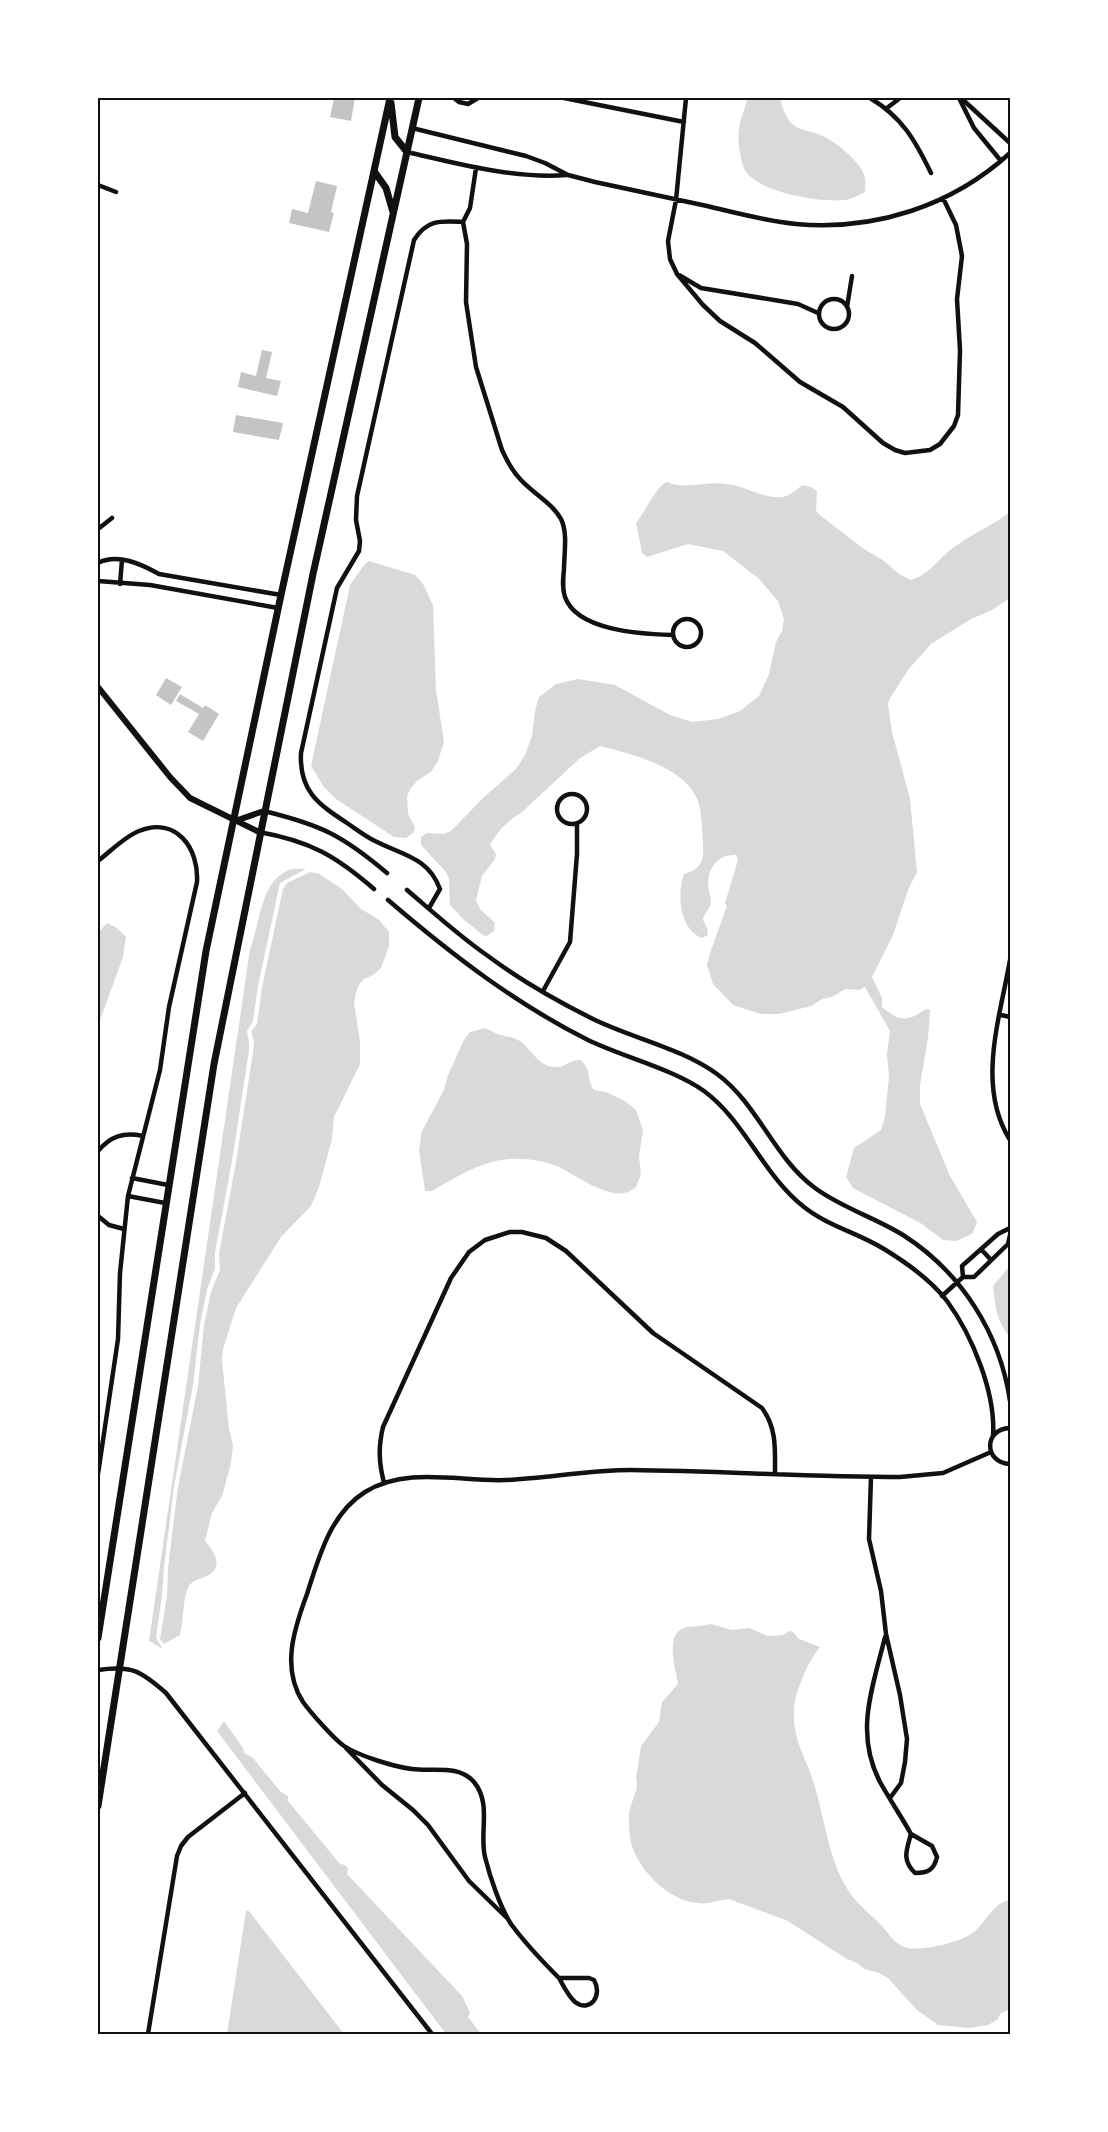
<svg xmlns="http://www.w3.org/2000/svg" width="1108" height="2132" font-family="Arial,sans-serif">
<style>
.water{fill:#d9d9d9}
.building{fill:#c4c4c4}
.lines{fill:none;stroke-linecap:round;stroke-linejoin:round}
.minor{stroke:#111;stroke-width:4.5}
.tertiary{stroke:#111;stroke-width:6}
.secondary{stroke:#111;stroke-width:7}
.neatline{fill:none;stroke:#111;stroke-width:2}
</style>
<rect width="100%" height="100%" fill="#fff"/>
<path class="water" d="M747,98H780C782,106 785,116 791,123C798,130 809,131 818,134C832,138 863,163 865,178C866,182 865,188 865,192C858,195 851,200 844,200C820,203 757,192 745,170C740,159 737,140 739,129C740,118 746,108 747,98Z
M667,482C686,490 707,481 727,484C746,486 763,499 782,497C790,496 796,490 802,485L811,487L817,491L816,511L821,516L864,549L884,561L899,574L911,580C931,574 940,556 957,545C974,533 993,525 1010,512V598L992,610L971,619L931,644L908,670L889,700L888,705L892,732L910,799L917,872L908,890L893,935L872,977L882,998V1007C900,1022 907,1022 926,1009L930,1010L928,1038L920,1085V1104L950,1176L977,1222L972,1234L956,1241L943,1240L922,1224L853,1188L846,1177L854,1148L881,1130L885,1117L889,1077L887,1054L890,1031L865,987L859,990L845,989L832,997L822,999L811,1006L779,1014H761L733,1005L713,984L707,965L711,950L727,906L725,903L738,860L736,855C719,854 709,866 708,883C708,889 711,896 711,902C710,909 704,913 703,920L707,928L708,935L702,938C679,929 677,894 684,874C702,869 704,860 703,843C702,830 702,813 698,801C686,767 631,754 600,746L579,759L521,813C509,819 496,833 490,845L496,854L495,859L482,876L476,900L480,909L495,923L494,931L487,936L483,935L464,920L450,905L449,879L446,872L421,845V837L427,833L443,834L451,831L483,798L516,769L525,755L532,736L535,711L539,697L556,684L578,679L615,685L670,715L692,722L718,719L740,711L759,696L769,674L776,642L782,631L784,619L778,601L759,579L723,551L688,544L650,556L647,557L642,553L636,523C645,512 656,486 667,482Z
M369,561L415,575L423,584L433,605L436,690L444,742L438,761L431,772L418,780L410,789L407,797L408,814L415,827L414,832L406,838L394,837L336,799L324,787L311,766L350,585L364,565Z
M306,869L280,883L258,986L253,1021L247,1031L249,1042V1051L232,1161L215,1253V1268L207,1290L200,1324L193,1385L174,1486L164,1567L162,1595L156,1638L163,1649L149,1641L250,949C260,925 260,883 287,871C293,868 300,869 306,869Z
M310,872L319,874L342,889L361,909L378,919L389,932V946L381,968L373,975L364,979L358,986L356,993L354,1003L360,1041V1064L334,1117L332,1139L319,1187L311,1206L281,1237L236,1308L223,1349L222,1360L229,1429L233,1445L231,1463L222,1496L212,1513L205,1541C214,1551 225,1567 207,1576C199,1580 192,1579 188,1588C182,1602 184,1621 180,1635L164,1644L160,1639L167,1596L168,1568L178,1487L198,1386L204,1325L211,1292L220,1270L219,1254L236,1162L253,1052L254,1041L251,1032L257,1024L262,987L283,889L287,883Z
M107,923L117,928L126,937L123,957L98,1026V933Z
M485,1028C489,1030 493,1032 498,1034C506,1037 511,1036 520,1041C531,1049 538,1065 553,1067C564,1069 570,1059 580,1060C592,1068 586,1080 594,1090L606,1092L625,1101L636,1110L643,1130L639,1157L641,1174L636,1187C633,1189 628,1193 624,1193C605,1197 574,1174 557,1166C544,1161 526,1158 512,1159C482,1160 457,1177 432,1191H425L419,1150L422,1131L444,1090L448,1075L464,1040L470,1032Z
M1010,1266V1337C997,1323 995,1305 993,1286Z
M711,1624L732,1630L749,1628L768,1636L783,1635L789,1631L793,1632L799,1639L820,1647C809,1660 795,1691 794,1709C792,1740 806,1756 814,1784C826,1822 828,1863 852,1896C861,1907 871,1915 881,1925C889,1934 896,1946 908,1948C925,1951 961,1942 974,1932C986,1922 995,1901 1010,1900V2009L1001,2013L997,2020L988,2025L969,2028L938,2025L917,2010L888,1978L879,1973L865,1969L857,1963L847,1959L786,1920L729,1899C718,1900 708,1905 697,1903C668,1900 639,1871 631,1843C629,1835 629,1824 629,1815C629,1804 640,1790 636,1779L641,1746L659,1722L662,1702L678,1684C676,1669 663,1632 687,1627C695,1626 703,1626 711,1624Z
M224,1721L243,1748L244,1753L253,1758L280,1791L288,1796V1801L340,1864L345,1865L348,1868L347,1874L462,1996L470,2013L468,2017L481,2034H446L217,1731Z
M246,1911H249L344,2034H227Z"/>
<path class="building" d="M334,98H355L351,121L330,117Z
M316,181L337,186L331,212L334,213L329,232L289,223L292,209L308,213Z
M262,350L272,352L266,378L281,381L277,396L238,387L241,372L256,376Z
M236,415L283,423L279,440L233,432Z
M166,678L182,687L171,705L156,695Z
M180,694L203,708L205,705L219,714L203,741L188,732L199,714L176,701Z"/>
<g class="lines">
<path class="minor" d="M454,98L459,102L468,104L478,98
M564,98L684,122
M686,98L676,200L668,241L670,259L677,274L703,305L720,321L755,343L800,382L843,407L883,443L895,450L905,453L930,450L940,444L954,426L958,415L960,350L957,299L962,256L956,225L943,198
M870,98C902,117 915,140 931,173
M959,98L974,128L1001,161
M961,98L1010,143
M887,108L900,98
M412,128L526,156L545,163L568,175L595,182C632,190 670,198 707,206C736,213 766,221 796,224C875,231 952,206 1010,153
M407,152C460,164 513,179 567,175
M476,168L470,208L463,222L467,244L466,302L476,367L502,450C507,461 512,471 521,480C534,494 552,503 561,519C568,533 564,554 564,569C563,579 562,588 565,597C577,631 642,634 672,635
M98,185L116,192
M679,275L701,288L798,304L818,313
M819 314a15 15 0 1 1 30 0a15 15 0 1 1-30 0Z
M847,307L852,276
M98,529L112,518
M98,563C118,553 141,564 159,574L281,595
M98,581L150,585L278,608
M120,584L122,560
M673 633a14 14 0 1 1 28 0a14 14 0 1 1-28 0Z
M557 809a15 15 0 1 1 30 0a15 15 0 1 1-30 0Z
M264,811C321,825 342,835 387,873
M259,832C310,841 336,856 374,889
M98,861C111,851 124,837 139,831C176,816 199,848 197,882L169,1007L160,1070L128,1196L120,1273L118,1339L98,1474
M407,890C433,912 459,936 488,956C520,980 557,1001 593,1019C634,1039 681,1048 717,1074C758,1104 774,1158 815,1188C842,1208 874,1217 903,1235C961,1272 1000,1333 1010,1401
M388,900C450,953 514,1003 588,1040C623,1057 673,1069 704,1091C745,1121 763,1175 804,1207C828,1226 858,1233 884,1249C907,1263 931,1280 947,1301C972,1335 996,1393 993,1436
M429,908L440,889C428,857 402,855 375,841C365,836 356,829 347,823C318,804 299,791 301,753L337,588L359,551L360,541L356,520L357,496L414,240C427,219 441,221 463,222
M1010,960C1000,1018 976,1086 1010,1140
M543,991L570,942L577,854V823
M1001,1015L1010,1017
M98,1151C111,1136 123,1132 143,1136
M132,1178L168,1185
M128,1196L165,1203
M98,1216L109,1225L124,1229
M981,1249L991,1260
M963,1277L962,1266L998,1234L1010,1228
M942,1296L963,1277H974L1008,1244L1010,1235
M1010,1428C983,1429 984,1463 1010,1464
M871,1477L869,1539L881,1591L886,1634L900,1695L907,1739L905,1762L901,1783L890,1798
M384,1483C379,1463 378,1448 383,1427L451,1278L469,1252L485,1240L510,1232H522L546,1238L566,1251L653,1333L762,1408C777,1428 775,1450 775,1474
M885,1637C873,1687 854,1732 880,1782C890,1800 901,1816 911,1834
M98,1670C132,1665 141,1671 166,1693L432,2034
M346,1748L382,1785L413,1810L428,1825L469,1881L507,1918
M911,1834L932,1846L937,1857C934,1870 928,1873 915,1873C902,1860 906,1851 911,1834Z
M559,1978C542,1961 525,1943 511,1924C500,1907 490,1877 485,1857C479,1832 492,1804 474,1782C458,1764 433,1772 412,1769C395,1767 359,1756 344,1746C334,1739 311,1713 303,1702C281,1668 294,1629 307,1594C319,1557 330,1514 365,1492C407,1466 460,1482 506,1480C548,1478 589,1470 631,1470C721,1471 811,1477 900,1477L943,1473L991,1452
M559,1978H589L594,1980C603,1996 590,2013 575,2002C568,1996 563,1985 559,1978Z
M148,2034L177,1856L181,1846L188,1837L245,1793"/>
<path class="tertiary" d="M98,687L170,777L190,798L259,832
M235,821L264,811"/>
<path class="secondary" d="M391,103L395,137L407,152
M374,171L386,188L393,212
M98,1638L206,951L281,595L390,98
M98,1806L214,1064L313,574L419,98"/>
</g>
<rect width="1108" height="2132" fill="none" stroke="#ffffff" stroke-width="198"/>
<rect x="99" y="99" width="910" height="1934" class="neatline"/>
</svg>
